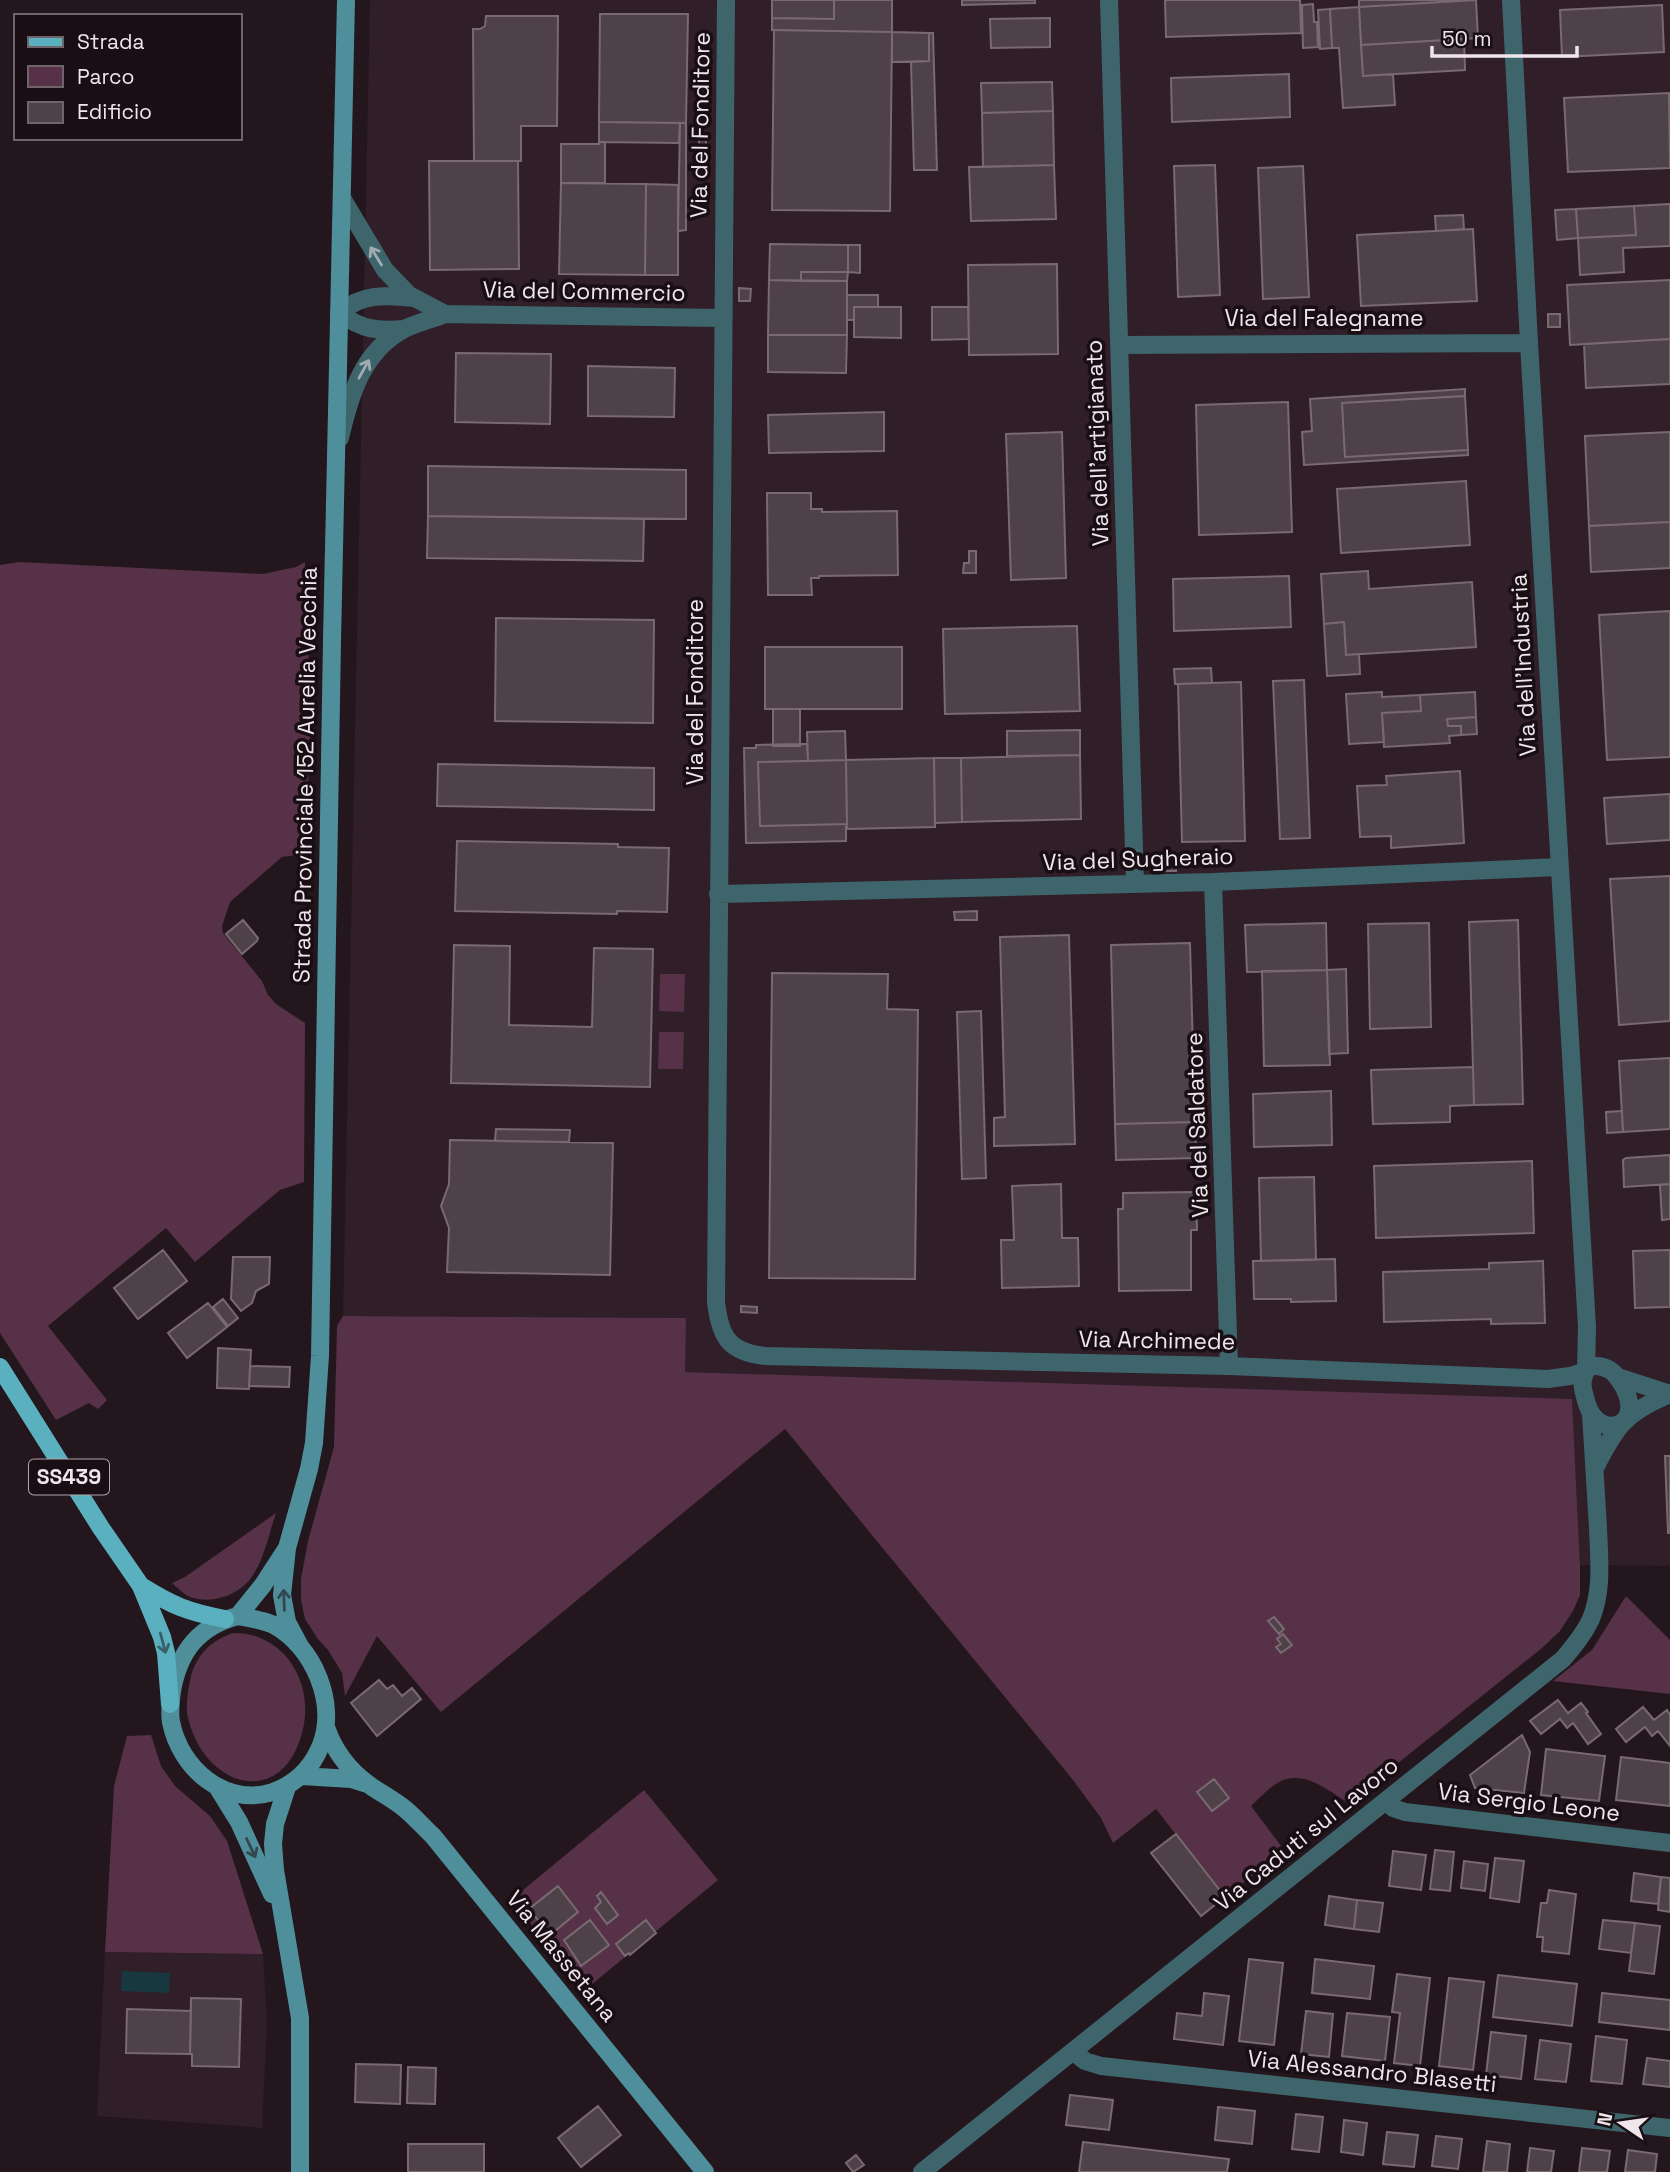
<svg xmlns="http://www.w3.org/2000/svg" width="1670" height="2172" font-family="'Space Grotesk',sans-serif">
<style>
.built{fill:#301e28}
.green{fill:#563147}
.water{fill:#17383e}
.building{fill:#4f4148;stroke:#796a72;stroke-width:2}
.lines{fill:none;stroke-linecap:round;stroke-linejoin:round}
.street{stroke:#3f656c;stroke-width:18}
.secondary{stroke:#4f8f9b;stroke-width:18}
.primary{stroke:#5bb0c0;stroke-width:18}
.oneway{stroke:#a0acb2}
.oneway2{stroke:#314851}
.oneway3{stroke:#3a5f6a}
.labels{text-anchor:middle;stroke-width:7;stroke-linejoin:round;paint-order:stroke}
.shield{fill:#190e14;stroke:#afa5aa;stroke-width:2}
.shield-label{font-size:21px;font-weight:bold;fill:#efe6eb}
.street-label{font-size:23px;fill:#efe6eb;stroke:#190e14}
</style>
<rect width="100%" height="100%" fill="#23171d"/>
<path class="built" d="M370,0H1670V1566L1580,1565L1572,1400L685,1372V1318L343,1316Z
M105,1952L263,1954L267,2023L262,2129L254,2127L97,2116Z"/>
<path class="green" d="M19,562L263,574L296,567L305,562L311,719L305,854L282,857L230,902L222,926L223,933L262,981L268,995L276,1004L305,1023L304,1182L280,1190L195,1262L166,1228L48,1326L107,1400L98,1409L89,1403L56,1420L0,1333V565Z
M660,974H685L684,1012L659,1011Z
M659,1032H684L683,1069H658Z
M343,1316L686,1318L685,1372L1572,1399L1580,1565V1595L1573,1611L1560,1631L1542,1648L1348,1803C1329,1791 1305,1770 1281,1781C1270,1786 1260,1798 1251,1806L1285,1851L1225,1897L1156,1809L1113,1843L1101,1818L1073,1780L785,1429L441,1712L377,1636L345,1696L342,1673L328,1650L318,1639L305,1619L301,1600V1579L308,1541L334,1447L337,1326Z
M276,1513C269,1533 265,1557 253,1575C241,1595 211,1605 190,1597C183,1594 178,1588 172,1583L185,1577Z
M1626,1596L1670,1640V1694L1553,1681L1592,1650Z
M233,1633C282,1632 312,1679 304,1724C288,1810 206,1792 188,1718C185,1705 188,1690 191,1676C197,1654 212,1640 233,1633Z
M151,1735L161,1766L175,1786L210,1816L227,1841L263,1954L105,1952L114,1786L127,1736Z
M644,1790L718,1880L585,1990L511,1900Z"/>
<path class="water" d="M122,1971L170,1973L169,1993L121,1991Z"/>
<path class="building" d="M772,0H834V19L772,18Z
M834,0H892V32L772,30V18L834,19Z
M962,0H1035V3L962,5Z
M1165,0H1300L1301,33L1166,37Z
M1359,0H1476L1359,7Z
M1476,0L1478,38L1361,45L1359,7Z
M1313,4L1314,22H1317L1318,47L1303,48L1302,5Z
M1662,5L1664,52L1562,57L1560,10Z
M1359,7L1363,76L1393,74L1395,105L1343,108L1339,48H1332L1330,9Z
M1330,9L1332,48L1320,49L1318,10Z
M600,14H688L686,123L599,122Z
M486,16H558L557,126H521V161H474L473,29H480L485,26Z
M1050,18V47L991,48L990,19Z
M774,30L892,32L890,211L772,210Z
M892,32L929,33V61L892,62Z
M929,33H933L937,170H914L911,62L929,61Z
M1464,39L1465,70L1363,76L1361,45Z
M1289,74L1290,117L1172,122L1171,78Z
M1052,82L1053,111L982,113L981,83Z
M1669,93L1670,168L1568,172L1564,98Z
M1053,111L1054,165L983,167L982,113Z
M599,122L680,123L679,143L599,142Z
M680,123H686V230L678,231Z
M699,139H706V174H699Z
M599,142H605V183H561V144H599Z
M429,161H518L519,269L430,270Z
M1054,165L1056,219L971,221L969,167Z
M1215,165L1220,295L1178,297L1174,166Z
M1303,166L1309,297L1263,299L1258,168Z
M561,183L646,184L645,275L559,274Z
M646,184L678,185V275H645Z
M1670,204V246L1623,248L1624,272L1580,275L1578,238L1636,235L1634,206Z
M1634,206L1636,235L1578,238L1576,209Z
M1576,209L1578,238L1557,240L1555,210Z
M1463,215L1464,229L1436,231L1435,216Z
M1473,229L1477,301L1361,306L1357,235Z
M770,244L848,245V272H801V281L769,280Z
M848,245H860V273L848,272Z
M1057,264L1058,354L969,355L968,265Z
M801,272H848L847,281H801Z
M769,280L847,281V335H768Z
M1670,280V339L1570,345L1567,285Z
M739,288L751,289L750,301H739Z
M847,295H878V307H854V320H847Z
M854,307H901V338L854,337Z
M932,307H968L969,339L932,340Z
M1548,314H1560V327H1548Z
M768,335H847L846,373L768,372Z
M1670,339V384L1586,388L1584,344Z
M456,353L551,354L550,424L455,422Z
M588,366L675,368L674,417L588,416Z
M1465,389V396L1342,403L1345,457L1468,450V455L1304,465L1302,432L1312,431L1310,399Z
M1465,396L1468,450L1345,457L1342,403Z
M1288,402L1292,532L1199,535L1196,405Z
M884,412V451L769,453L768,415Z
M1062,432L1066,578L1011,580L1006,434Z
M1670,432V522L1589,526L1585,436Z
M428,466L686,470V519L428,516Z
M1466,481L1470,545L1341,553L1337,489Z
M767,493H811V509H822V512L897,511L898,575L819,576V578H811L812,595H768Z
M428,516L644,519L643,561L427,558Z
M1670,522V568L1591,572L1589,526Z
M969,551H976V573H963L964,563H969Z
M1368,571L1369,589L1472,582L1476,647L1346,655L1344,622L1324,624L1321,574Z
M1289,576L1291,627L1174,631L1173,579Z
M1670,611V757L1607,760L1599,615Z
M496,618L654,620L653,723L495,721Z
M1344,622L1346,655L1359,654L1360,674L1327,676L1324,624Z
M1077,626L1080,711L945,714L943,629Z
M765,647H902V709H765Z
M1211,668L1212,683L1175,684L1174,669Z
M1304,680L1310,838L1280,839L1273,681Z
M1241,682L1245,841L1182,842L1178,684Z
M1382,692V697L1420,695L1421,711L1382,713L1384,742L1349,744L1346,694Z
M1475,692L1476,717L1447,719L1448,726H1461V735L1449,736L1450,743L1384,747L1382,713L1421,711L1420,695Z
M773,709H800V746H773Z
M1476,717L1477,734L1461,735V726H1448L1447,719Z
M1080,730V755L1007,756V731Z
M845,731L846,760L808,761L807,732Z
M800,744H807L808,761L758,762L760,826L846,824V841L746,843L744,748H756V745Z
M1080,755L1081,819L962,822L961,758Z
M934,758H961L962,822L935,823Z
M934,758L935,827L847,829L846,760Z
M846,760L847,824L760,826L758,762Z
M438,764L654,768V810L437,806Z
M1460,771L1464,843L1391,848V836L1360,837L1357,786L1387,785L1386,776Z
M1670,794V840L1607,844L1604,798Z
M457,841L618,844V847L669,848L667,912L617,911V914L455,911Z
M1165,862H1176V871H1165Z
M1670,876V1021L1619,1025L1610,879Z
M977,911V920H955L954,912Z
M243,920L258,938L257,941L242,954L226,934Z
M1518,920L1523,1104L1474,1105L1469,922Z
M1326,923L1327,970L1247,972L1245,925Z
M1429,923L1431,1027L1370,1029L1368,924Z
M1069,935L1075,1144L994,1146V1118L1005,1117L1000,937Z
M1190,943L1195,1122L1115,1124L1111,945Z
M454,945L510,946L509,1025L592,1027L594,948L653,949L650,1087L451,1083Z
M1346,969L1348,1053L1329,1054L1327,970Z
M1327,970L1330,1065L1264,1066L1262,971Z
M772,973L888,974L887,1009L918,1010L915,1279L769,1278Z
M981,1011L986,1178L962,1179L957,1012Z
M1670,1058V1129L1623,1132L1619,1061Z
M1473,1067L1474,1105L1450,1106V1122L1373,1124L1371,1070Z
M1331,1091L1332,1145L1254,1147L1253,1094Z
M1622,1111L1623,1132L1607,1133L1606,1112Z
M1195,1122L1196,1158L1116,1160L1115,1124Z
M496,1129L570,1130L569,1142L495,1141Z
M450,1140L613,1143L610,1275L447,1272L449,1228L441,1206L449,1184Z
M1670,1155V1184L1624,1187L1623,1160L1626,1158Z
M1532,1161L1534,1233L1376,1238L1374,1166Z
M1314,1177L1316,1260L1261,1261L1259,1178Z
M1061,1184L1062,1238H1078L1079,1286L1002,1288L1001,1240H1014L1012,1186Z
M1670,1184V1219L1662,1220L1660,1185Z
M1196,1192L1197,1230H1191V1290L1119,1291L1118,1209H1123V1193Z
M163,1250L187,1281L138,1319L114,1288Z
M1670,1250V1307L1635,1308L1633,1251Z
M233,1257H270L269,1284L256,1291L252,1303L241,1311L231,1299Z
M1335,1259L1336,1301L1291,1302V1299H1254L1253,1261Z
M1543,1261L1545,1323L1491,1324V1319L1384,1322L1383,1272L1489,1269V1263Z
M223,1299L238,1318L228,1326L213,1307Z
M208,1303L227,1327L187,1358L168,1333Z
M741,1306L757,1307V1313L741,1312Z
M218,1348L251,1350L249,1389L217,1388Z
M250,1366L290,1367L289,1387L249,1386Z
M1665,1456H1670V1533H1668Z
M1274,1617L1284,1629L1279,1634L1268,1621Z
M1283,1634L1292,1645L1281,1653L1276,1647L1281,1644L1277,1639Z
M379,1680L387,1689L393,1685L402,1696L412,1688L421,1699L377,1736L351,1703Z
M1558,1700L1568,1713L1581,1703L1588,1712L1586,1713L1601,1734L1588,1744L1573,1723L1567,1728L1560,1719L1541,1734L1530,1721Z
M1643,1707L1654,1720L1667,1710L1670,1715V1746L1658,1731L1652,1736L1645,1727L1626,1742L1616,1729Z
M1522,1735L1530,1752L1524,1793L1475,1788L1470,1775Z
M1546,1749L1605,1756L1599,1801L1541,1795Z
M1621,1757L1670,1763V1806L1616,1800Z
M1214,1779L1229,1798L1212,1811L1197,1792Z
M1176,1834L1225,1897L1201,1916L1151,1853Z
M1435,1850L1454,1852L1450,1891L1430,1889Z
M1393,1851L1426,1855L1421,1890L1389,1886Z
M1495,1858L1524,1861L1519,1902L1490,1898Z
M1464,1861L1488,1864L1485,1891L1461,1888Z
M1634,1873L1661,1877L1658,1904L1631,1901Z
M1661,1877L1670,1878V1912L1658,1910Z
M558,1886L578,1912L550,1935L529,1909Z
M1549,1890L1576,1894L1569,1954L1542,1951L1543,1937H1537L1541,1903H1547Z
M601,1892L618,1915L607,1924L595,1908L601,1902L597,1896Z
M1329,1896L1357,1900L1354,1929L1325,1925Z
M1357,1900L1383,1903L1379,1932L1354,1929Z
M590,1920L609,1945L581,1966L564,1940Z
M646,1920L656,1933L630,1955L629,1953L625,1956L616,1944Z
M1603,1920L1635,1923L1631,1953L1599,1949Z
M1635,1923L1660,1926L1654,1974L1629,1971Z
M1249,1959L1283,1963L1274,2045L1239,2041Z
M1315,1959L1374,1966L1370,1999L1312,1993Z
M1397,1974L1430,1978L1420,2066L1394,2063L1400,2013L1392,2012Z
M1498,1975L1577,1984L1572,2026L1493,2017Z
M1449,1978L1484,1982L1473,2070L1439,2066Z
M1204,1993L1229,1996L1223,2045L1174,2039L1177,2013L1202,2016Z
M1602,1993L1670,2000V2030L1599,2022Z
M191,1998L241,1999L239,2067L192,2066V2054H190Z
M127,2009L191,2011L190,2054L126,2053Z
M1306,2011L1333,2014L1329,2057L1301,2054Z
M1347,2013L1390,2017L1385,2061L1342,2056Z
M1491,2032L1526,2036L1521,2079L1486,2075Z
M1596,2036L1627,2040L1622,2084L1591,2081Z
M1540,2040L1571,2044L1566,2082L1535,2079Z
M1647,2058L1670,2061V2087L1643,2084Z
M356,2064L401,2065L400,2104L355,2102Z
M408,2067L436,2068L435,2104L407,2103Z
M1070,2095L1113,2100L1109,2130L1066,2125Z
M598,2106L621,2135L581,2167L558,2138Z
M1218,2107L1255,2111L1252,2144L1215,2140Z
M1296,2114L1323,2117L1319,2152L1292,2149Z
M1344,2120L1367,2123L1363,2155L1341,2152Z
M1387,2132L1418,2135L1414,2167L1383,2164Z
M1436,2136L1462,2139L1458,2169L1432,2166Z
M1487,2141L1510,2144L1507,2172H1483Z
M1083,2142L1229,2159L1227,2172H1079Z
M408,2144H484V2172H408Z
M1530,2148L1554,2151L1551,2172H1527Z
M1582,2148L1610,2151L1607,2172H1579Z
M1628,2150L1657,2154L1655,2172H1625Z
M856,2155L864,2165L853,2172L846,2163Z"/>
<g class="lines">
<path class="street" d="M726,0L716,1302C720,1336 728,1352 765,1356L1229,1366L1548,1379L1570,1376L1586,1371L1587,1327L1529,343L1511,0
M1109,0L1135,884
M342,198L385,270L409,295L445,314
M404,329C376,331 363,330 339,313C362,293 386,295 414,298
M1119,345L1529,343
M340,438C350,395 362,352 404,329C417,323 432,319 445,314L722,318
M1213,882L1229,1366
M718,894L1213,882L1560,867
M1593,1366C1605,1365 1614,1371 1620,1381C1650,1426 1599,1443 1587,1404C1583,1390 1579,1381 1588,1368Z
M1618,1377L1670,1394
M1595,1468C1616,1426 1626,1412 1670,1394
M1386,1801L1393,1808L1405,1812L1670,1843
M1073,2051L1085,2061L1101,2066L1670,2128
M922,2172L1563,1659C1574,1646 1584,1634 1591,1619C1603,1589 1599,1559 1598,1528C1596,1490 1593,1452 1591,1414"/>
<path class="secondary" d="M238,1616C250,1618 263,1620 274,1625C314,1647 337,1703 321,1745C312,1768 295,1784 273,1792C224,1807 180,1768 171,1722C169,1712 171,1701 172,1691C179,1651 199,1626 238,1616Z
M238,1616L263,1585L287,1548
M301,1648L287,1622L282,1595L287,1548L309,1469L314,1443L320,1356L332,640L346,0
M326,1727C334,1751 348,1769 368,1784C380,1793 393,1799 405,1809C415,1817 423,1827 433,1836L705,2172
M302,1776L351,1779L367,1784
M287,1787L275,1824L273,1844L275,1870L300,2018V2172
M218,1788L239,1822L272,1894"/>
<path class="primary" d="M0,1367L101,1528L141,1586L162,1637L166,1653L170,1704
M141,1586C173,1606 188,1612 225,1619"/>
</g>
<defs><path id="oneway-shaft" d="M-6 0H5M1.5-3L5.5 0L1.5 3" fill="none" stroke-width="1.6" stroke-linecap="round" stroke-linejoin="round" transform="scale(1.75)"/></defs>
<g class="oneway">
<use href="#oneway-shaft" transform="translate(376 256) rotate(-122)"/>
<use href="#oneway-shaft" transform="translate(364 369) rotate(-61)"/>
</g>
<g class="oneway2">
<use href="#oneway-shaft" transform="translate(284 1600) rotate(-92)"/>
<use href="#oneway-shaft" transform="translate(251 1848) rotate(65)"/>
</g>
<use class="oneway3" href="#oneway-shaft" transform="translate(163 1643) rotate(75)"/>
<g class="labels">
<rect class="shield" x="29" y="1459.5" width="80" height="35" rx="5"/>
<g class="shield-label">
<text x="69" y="1484">SS439</text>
</g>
<g class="street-label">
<text transform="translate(700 125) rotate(-89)" y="8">Via del Fonditore</text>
<text transform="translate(584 291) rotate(1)" y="8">Via del Commercio</text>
<text x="1324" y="326">Via del Falegname</text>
<text transform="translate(1097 443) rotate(-92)" y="8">Via dell'artigianato</text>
<text transform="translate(1523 665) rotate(-93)" y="8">Via dell'Industria</text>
<text transform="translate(695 692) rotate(-90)" y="8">Via del Fonditore</text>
<text transform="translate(305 775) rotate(-89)" y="8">Strada Provinciale 152 Aurelia Vecchia</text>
<text transform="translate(1138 859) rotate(-2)" y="8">Via del Sugheraio</text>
<text transform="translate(1197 1125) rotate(-92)" y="8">Via del Saldatore</text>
<text transform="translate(1157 1340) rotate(1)" y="8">Via Archimede</text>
<text transform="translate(1529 1802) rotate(7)" y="8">Via Sergio Leone</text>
<text transform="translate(1306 1834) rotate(-39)" y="8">Via Caduti sul Lavoro</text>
<text transform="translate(562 1956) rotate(51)" y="8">Via Massetana</text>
<text transform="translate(1372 2071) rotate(6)" y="8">Via Alessandro Blasetti</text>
</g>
</g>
<rect x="14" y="14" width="228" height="126" fill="#190e14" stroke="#6f646a" stroke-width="2"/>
<rect x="28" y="37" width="35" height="10" fill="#5bb0c0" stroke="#6f646a" stroke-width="2"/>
<text x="77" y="49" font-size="21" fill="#efe6eb">Strada</text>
<rect x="28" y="66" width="35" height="21" fill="#563147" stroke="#6f646a" stroke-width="2"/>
<text x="77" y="84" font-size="21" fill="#efe6eb">Parco</text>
<rect x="28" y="102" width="35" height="21" fill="#4f4148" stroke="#6f646a" stroke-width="2"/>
<text x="77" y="119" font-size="21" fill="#efe6eb">Edificio</text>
<g transform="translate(1621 2123) rotate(283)" stroke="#190e14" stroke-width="5" paint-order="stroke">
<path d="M0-5L12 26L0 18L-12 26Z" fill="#efe6eb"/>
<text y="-10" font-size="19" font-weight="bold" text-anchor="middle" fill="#efe6eb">N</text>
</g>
<path d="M1432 46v10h145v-10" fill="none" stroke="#efe6eb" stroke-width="3.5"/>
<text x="1442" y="46" font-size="21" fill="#efe6eb" stroke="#190e14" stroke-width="5" paint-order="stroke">50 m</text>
</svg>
